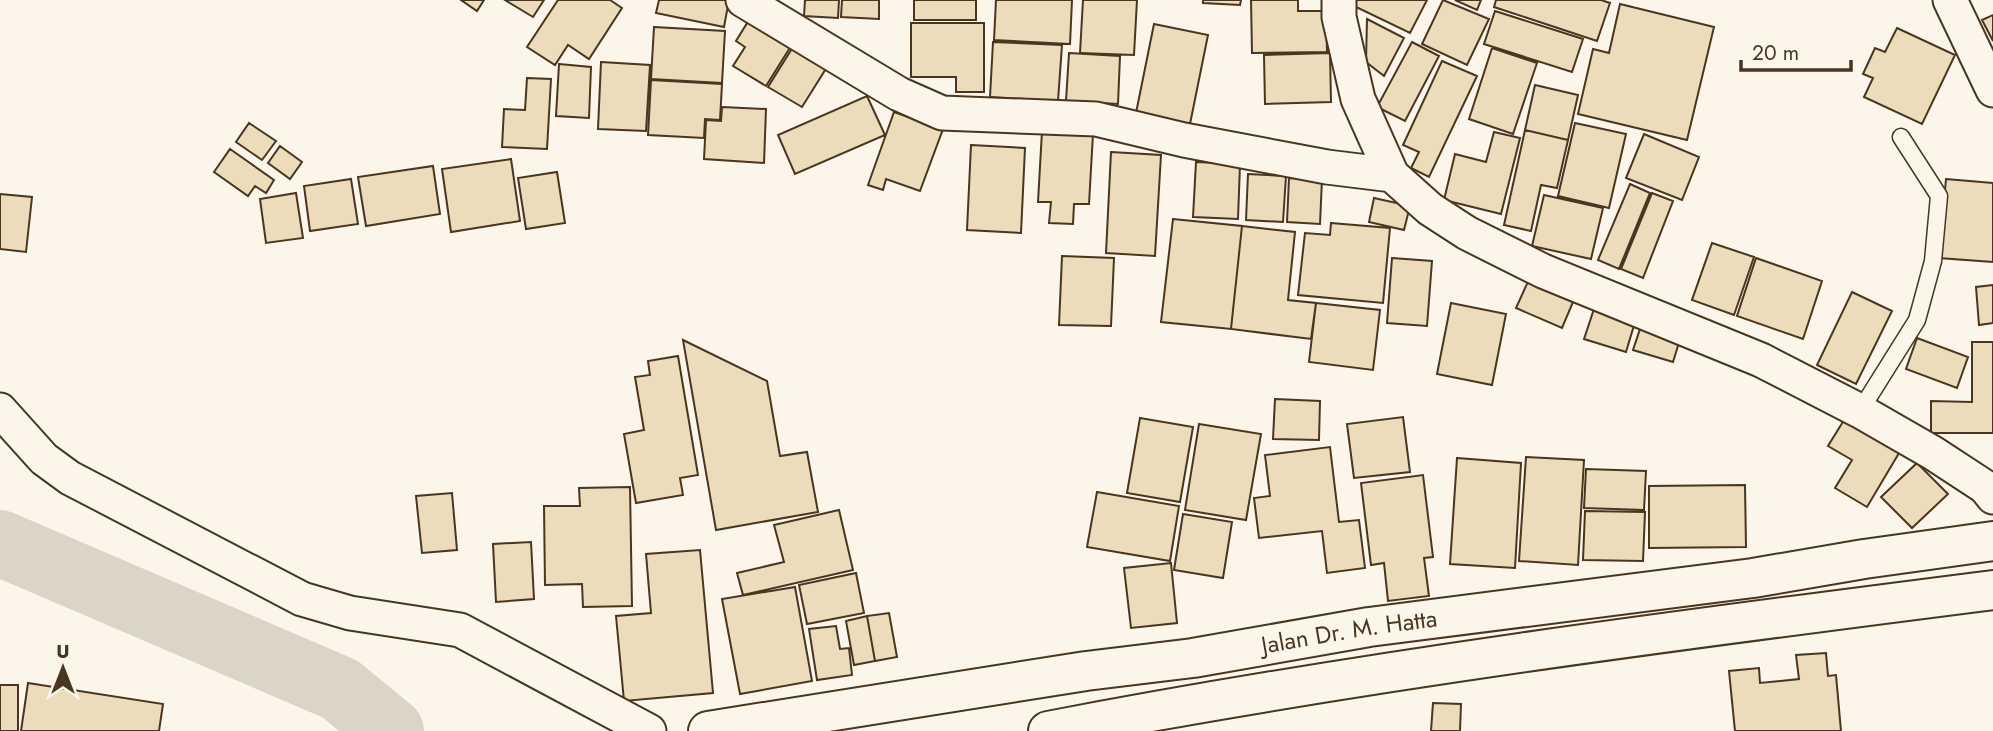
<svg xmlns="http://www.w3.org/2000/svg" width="1993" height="731" font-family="Jost,sans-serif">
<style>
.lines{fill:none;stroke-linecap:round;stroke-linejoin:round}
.river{stroke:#dcd4c6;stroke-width:66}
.building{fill:#ecdcbc;stroke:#4a3520;stroke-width:2}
.service-casing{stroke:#4a3520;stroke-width:19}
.minor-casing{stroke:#4a3520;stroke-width:37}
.secondary-casing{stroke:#4a3520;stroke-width:42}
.service{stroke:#fbf6e9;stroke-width:16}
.minor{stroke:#fbf6e9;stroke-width:33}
.secondary{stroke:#fbf6e9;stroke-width:38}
.labels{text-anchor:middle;stroke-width:5;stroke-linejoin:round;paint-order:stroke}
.street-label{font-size:24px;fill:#4a3520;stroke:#fbf6e9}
</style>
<rect width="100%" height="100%" fill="#fbf6e9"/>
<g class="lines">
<path class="river" d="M0,543L340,689L391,731"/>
</g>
<path class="building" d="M461,0H484L477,11Z
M505,0H544L533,17Z
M558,0H610L622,8L589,59L568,45L555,65L527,47Z
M659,0H729L724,27L656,13Z
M805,0H839L838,18L804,16Z
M842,0H879V19L841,17Z
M914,0H976V20H914Z
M996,0H1072L1070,44L994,40Z
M1083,0H1137L1134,55L1080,53Z
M1203,0H1241L1240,5L1203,3Z
M1251,0H1298V11H1326L1327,52L1252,53Z
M1357,0H1427L1410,33L1354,6Z
M1443,0L1489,19L1467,65L1422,44Z
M1455,0H1481L1477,10Z
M1496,0H1601L1610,3L1597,41L1494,7Z
M1620,4L1714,27L1687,140L1578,114L1593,49L1609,53Z
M1495,11L1583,39L1572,72L1484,44Z
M1993,15V41L1982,20Z
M1367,19L1404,38L1384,76L1366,62Z
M749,20L791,46L766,86L733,66L745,47L736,41Z
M911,23H984V92H956V77H911Z
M1154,24L1208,35L1190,124L1136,113Z
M654,27L725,31L722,83L651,79Z
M1897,28L1955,55L1922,124L1864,97L1873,78L1863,74L1875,48L1885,52Z
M993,42L1062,45L1058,101L990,97Z
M1412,42L1439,56L1405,121L1377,107Z
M793,47L827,67L802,107L768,87Z
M1492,48L1537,63L1513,134L1469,119Z
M1069,53L1120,56L1118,104L1066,101Z
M1330,53L1331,102L1265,104L1264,55Z
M1442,61L1477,76L1429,177L1411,168L1419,152L1403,145Z
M601,62L650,65L646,131L598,129Z
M559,64L591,67L589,118L556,116Z
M527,78L551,79L547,149L502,147L504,109L525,110Z
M651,80L722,84L720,120L705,119L704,138L648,135Z
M1535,85L1578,95L1568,140L1525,130Z
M867,96L885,135L795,174L778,135Z
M722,107L766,109L764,163L704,159L706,120L721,121Z
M894,112L943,129L920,191L886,179L883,190L868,185Z
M249,123L276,141L262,160L236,142Z
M1575,123L1626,134L1609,208L1558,196Z
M1525,130L1568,140L1557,188L1541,185L1531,231L1504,225Z
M1042,131L1093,134L1089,204H1074L1073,224L1049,223L1051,202H1038Z
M1494,132L1520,138L1501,214L1444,200L1455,154L1486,162Z
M1644,134L1699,157L1682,200L1626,178Z
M971,145L1025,148L1021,233L967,230Z
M280,146L302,162L290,179L268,163Z
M230,149L274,180L266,193L255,186L248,196L214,172Z
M1111,152L1161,155L1155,256L1106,253Z
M511,159L520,221L451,232L442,169Z
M1196,162L1240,164L1238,219L1193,217Z
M433,166L440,214L366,226L358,177Z
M557,172L565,223L526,229L518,178Z
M1248,174L1286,176L1283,222L1246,220Z
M1289,178L1322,179L1320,224L1287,222Z
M351,179L358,224L310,231L304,186Z
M1946,179L1993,183V262L1939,258Z
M1630,184L1650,193L1619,269L1598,260Z
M296,193L303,238L266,243L260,199Z
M1652,193L1673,201L1643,278L1621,269Z
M0,194L32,197L26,252L0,249Z
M1544,195L1603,208L1591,259L1532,246Z
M1374,198L1410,206L1404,230L1369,222Z
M1173,219L1242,226L1231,329L1161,322Z
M1331,223L1390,228L1383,303L1298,295L1305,233L1330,235Z
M1242,226L1295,232L1288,300L1316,303L1311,339L1231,329Z
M1712,243L1754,257L1734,315L1692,300Z
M1062,256L1114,258L1111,326L1059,325Z
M1392,258L1432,261L1427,326L1387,323Z
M1756,258L1822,281L1803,339L1737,316Z
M1531,275L1576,295L1562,328L1516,308Z
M1993,285V323L1979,325L1976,287Z
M1852,292L1892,311L1856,384L1817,365Z
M1316,303L1380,310L1373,370L1309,362Z
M1451,303L1506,314L1492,385L1437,374Z
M1594,309L1635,322L1626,352L1584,339Z
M1642,323L1681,336L1673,362L1633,350Z
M1917,338L1968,357L1957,388L1906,369Z
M683,340L767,381L780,456L807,452L818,512L716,530Z
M1972,342H1993V433H1931V401L1972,402Z
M678,356L698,475L680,478L683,495L636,503L624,434L644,430L635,377L650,375L648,361Z
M1275,399L1320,401L1319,440L1273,439Z
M1403,417L1410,472L1354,478L1347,424Z
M1140,418L1193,427L1180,502L1127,493Z
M1844,420L1899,453L1867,507L1835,488L1852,460L1828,446Z
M1199,424L1261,434L1246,520L1185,510Z
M1330,447L1339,522L1359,520L1365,568L1327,573L1322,531L1259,538L1254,498L1270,496L1265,455Z
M1526,457L1584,460L1578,565L1519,561Z
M1457,458L1521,463L1515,568L1450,564Z
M1917,463L1948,494L1912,528L1881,497Z
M1586,469L1646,471L1644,510L1584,508Z
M1423,475L1433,557L1424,558L1429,596L1388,601L1384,563L1371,565L1361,483Z
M1745,485L1746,547L1649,548V486Z
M630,487L632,606L583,607L582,584L545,585L544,506H580L579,488Z
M1097,492L1179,506L1170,561L1087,547Z
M452,493L457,550L422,553L416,496Z
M839,510L853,570L743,595L737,573L784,562L774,525Z
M1585,511L1645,512L1643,561L1583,560Z
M1183,514L1232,522L1223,578L1174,570Z
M531,542L534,599L496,602L493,544Z
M700,550L713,693L624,701L616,616L651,613L646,554Z
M1171,563L1177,623L1131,628L1124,568Z
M856,573L864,613L807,624L799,585Z
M795,587L812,681L740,694L722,599Z
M889,613L897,657L875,661L867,616Z
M867,616L875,661L854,665L846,621Z
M836,626L840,649L849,648L852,675L817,680L809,629Z
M1826,653L1828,676L1836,675L1841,731H1735L1729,671L1759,668L1760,683L1799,679L1796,655Z
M28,683L163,704L159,731H21Z
M0,685H18V731H0Z
M1433,703L1461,704L1460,731H1431Z"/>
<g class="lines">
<g class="service-casing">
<path id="service" d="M1860,411L1917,320L1933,261L1939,196L1901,137"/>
</g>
<g class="minor-casing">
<path id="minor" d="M743,0L899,94L942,113L1096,119L1184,140L1327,167L1392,175
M1339,0V17L1358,99L1392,175L1430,209L1467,233L1543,271L1761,360L1860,411L1933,453L1985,487L1993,497
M1950,0L1993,90
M0,410L44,459L70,478L302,599L350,613L460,630L649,731"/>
</g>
<g class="secondary-casing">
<g id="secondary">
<path id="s1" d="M708,731L1086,671L1193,658L1369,627L1753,578L1864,559L1993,541"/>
<path d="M1048,731C1360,671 1678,630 1993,590"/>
</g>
</g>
<use href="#service" class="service"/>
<use href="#minor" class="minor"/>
<use href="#secondary" class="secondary"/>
</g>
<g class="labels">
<g class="street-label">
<text dy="8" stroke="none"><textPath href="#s1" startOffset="649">Jalan Dr. M. Hatta</textPath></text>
</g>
</g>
<g transform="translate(63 668)" stroke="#fbf6e9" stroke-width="5" paint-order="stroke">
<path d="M0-5L12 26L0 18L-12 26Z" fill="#4a3520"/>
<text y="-10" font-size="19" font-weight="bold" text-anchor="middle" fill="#4a3520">U</text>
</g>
<path d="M1741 60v10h110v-10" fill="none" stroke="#4a3520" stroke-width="3.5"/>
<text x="1752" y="60" font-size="21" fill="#4a3520" stroke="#fbf6e9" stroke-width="5" paint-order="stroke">20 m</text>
</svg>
